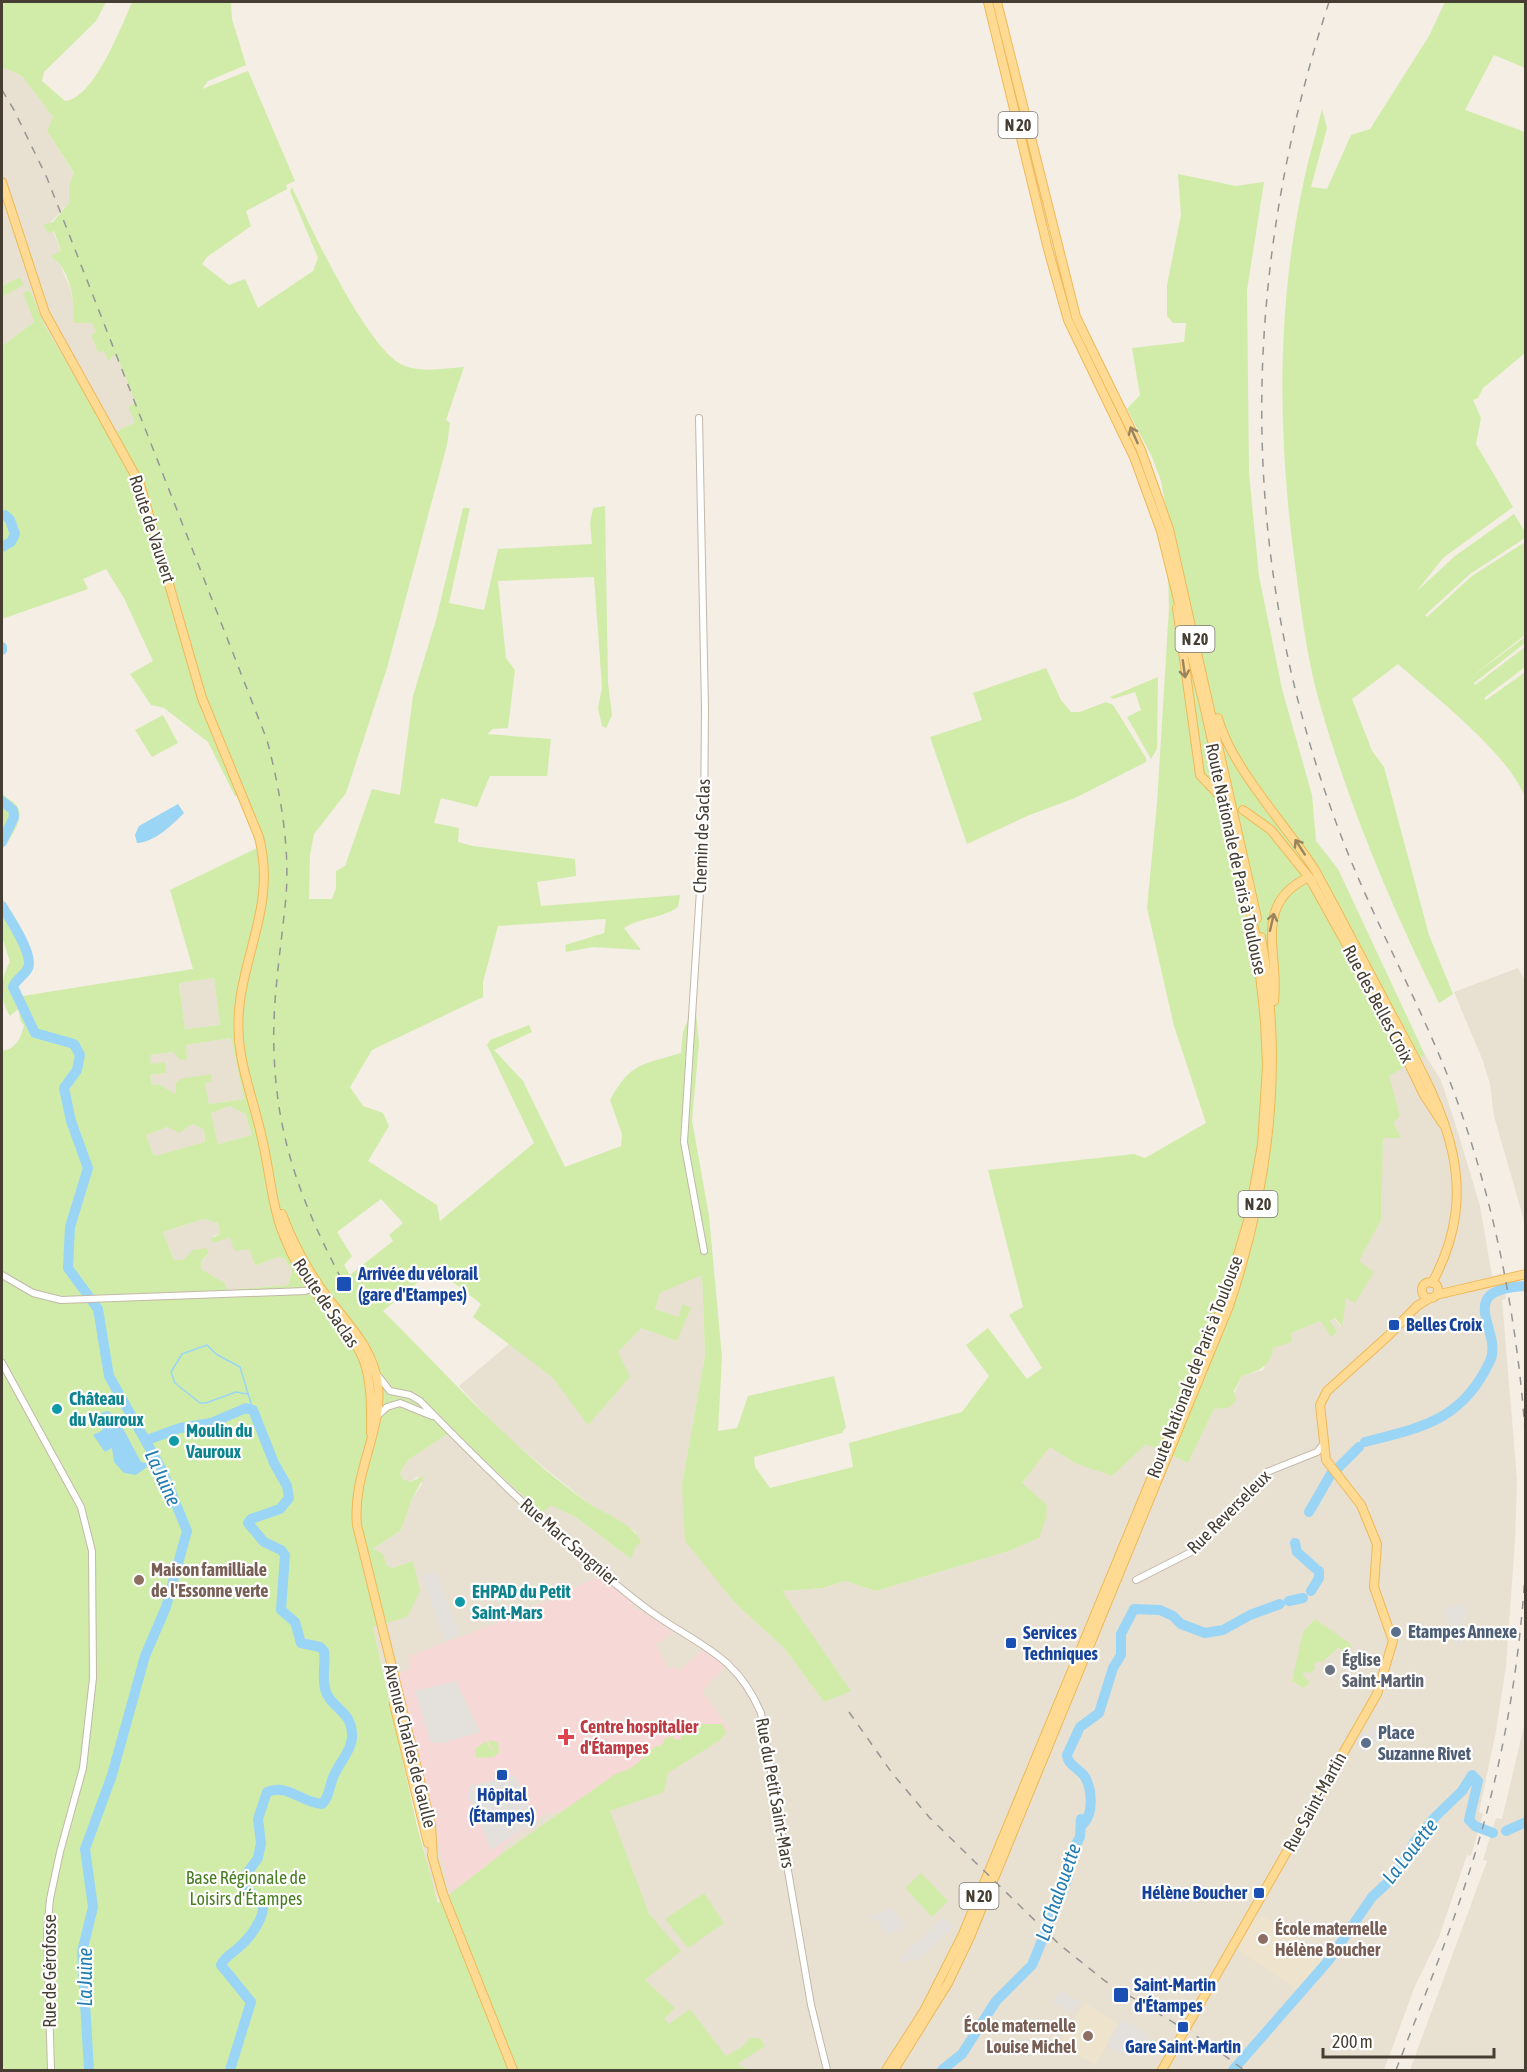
<svg xmlns="http://www.w3.org/2000/svg" width="1527" height="2072" font-family="'Asap Condensed',sans-serif">
<style>
.residential{fill:#e8e0d1}
.education{fill:#eee3cc}
.medical{fill:#f6d9d6}
.green{fill:#d1eca9;fill-rule:evenodd}
.parking{fill:#e4e1dd}
.water{fill:#9ad5f6}
.lines{fill:none;stroke-linecap:round;stroke-linejoin:round}
.stream{stroke:#9ad5f6;stroke-width:1.5}
.river{stroke:#9ad5f6;stroke-width:10}
.minor-casing{stroke:#c3b8a9;stroke-width:8}
.major-casing{stroke:#eeb958;stroke-width:10}
.minor{stroke:#fff;stroke-width:6}
.major{stroke:#ffda92;stroke-width:8}
.rail{stroke:#959595;stroke-width:1.5;stroke-dasharray:8 8;stroke-linecap:butt}
.oneway{stroke:#99845e}
.transit-dot{fill:#1a4fb4;stroke:#fff;stroke-width:2}
.culture-dot{fill:#0f9aa8;stroke:#fff;stroke-width:2}
.education-dot{fill:#8d6e63;stroke:#fff;stroke-width:2}
.service-dot{fill:#5c6f8a;stroke:#fff;stroke-width:2}
.worship-dot{fill:#6b7280;stroke:#fff;stroke-width:2}
.health-dot{fill:#e0444e;stroke:#fff;stroke-width:2}
.labels{text-anchor:middle;stroke-width:4.5;stroke-linejoin:round;paint-order:stroke}
.shield{fill:#fff;stroke:#7e7870;stroke-width:1.5}
.shield-label{font-size:16px;font-weight:bold;fill:#463e33}
.street-label{font-size:18px;fill:#463e33;stroke:#fff}
.transit-label{font-size:18px;font-weight:bold;fill:#164399;stroke:#fff;text-anchor:start}
.culture-label{font-size:18px;font-weight:bold;fill:#0d838f;stroke:#fff;text-anchor:start}
.education-label{font-size:18px;font-weight:bold;fill:#785e54;stroke:#fff;text-anchor:start}
.service-label{font-size:18px;font-weight:bold;fill:#4e5e75;stroke:#fff;text-anchor:start}
.worship-label{font-size:18px;font-weight:bold;fill:#5b616d;stroke:#fff;text-anchor:start}
.health-label{font-size:18px;font-weight:bold;fill:#be3a42;stroke:#fff;text-anchor:start}
.park-label{font-size:18px;fill:#497d22;stroke:#fff}
.water-label{font-size:20px;font-style:italic;fill:#237db2;stroke:#fff}
</style>
<rect width="100%" height="100%" fill="#f4eee4"/>
<path class="residential" d="M4,68L22,76L53,117L47,131L74,174L69,185V203L50,223L61,252L51,256L60,265L70,288L75,310L74,323L92,322L96,332L91,334L104,350L116,354L136,403L135,422L110,436L46,328L30,290L24,294L34,322L2,346V297L23,285L20,277L2,286V71Z
M1518,968L1526,982L1525,1224L1494,1116L1490,1084L1483,1061L1454,992Z
M214,978L220,1025L185,1029L179,982Z
M231,1038L244,1099L209,1104L205,1082L176,1083L175,1095L159,1084L152,1085L150,1075L166,1073L151,1064L150,1055L173,1052L187,1059L186,1045Z
M1425,1055L1441,1080L1457,1129L1480,1206L1492,1276L1501,1274L1506,1299L1502,1300L1517,1479L1515,1540L1506,1666L1496,1731L1479,1812L1483,1814L1471,1856L1467,1855L1439,1937L1415,1986L1384,2070H504L431,1880L373,1627L387,1624L413,1561L392,1568L387,1567L373,1549L401,1530L412,1499L422,1484L418,1476L410,1482L402,1478L400,1473L408,1460L452,1431L542,1513L551,1504L577,1518L631,1559L636,1532L587,1502L541,1465L503,1433L459,1386L510,1343L552,1377L589,1424L617,1352L641,1328L677,1341L679,1317L655,1309L660,1293L702,1274L705,1355L682,1484L736,1604L784,1648L824,1702L850,1690L781,1591L823,1588L845,1581L876,1591L1009,1551L1039,1538L1022,1483L1050,1447L1075,1463L1146,1443L1188,1463L1214,1409L1228,1408L1242,1376L1263,1370L1273,1348L1291,1333L1321,1321L1330,1322L1334,1318L1341,1327L1346,1297L1354,1302L1359,1261L1381,1219L1383,1138H1401L1392,1122L1400,1117L1388,1076Z
M230,1106L245,1114L252,1135L218,1144L211,1113Z
M193,1124L204,1130L205,1142L154,1156L146,1135L168,1127L184,1130Z
M203,1219L218,1223L220,1234L213,1236L220,1240L230,1237L249,1249L255,1266L278,1257L285,1259L292,1271L288,1285L227,1290L225,1283L201,1269L202,1260L209,1254H190L183,1260H174L163,1232Z
M1525,1722V2070H1410L1487,1861L1483,1860L1496,1818L1502,1819Z"/>
<path class="education" d="M1262,1915L1316,1952L1325,1961L1300,1992L1236,1949L1254,1917L1258,1920Z
M1085,2003L1118,2023L1096,2065L1059,2045Z"/>
<path class="medical" d="M600,1576L631,1602L635,1610L642,1611L673,1632L656,1644L668,1669L674,1666L678,1671L703,1650L726,1665L702,1691L730,1730L651,1786L605,1802L545,1814L502,1847L504,1851L451,1896L398,1673L409,1670V1656L510,1618Z"/>
<path class="green" d="M2,2H106L96,21L44,72L42,81L65,101C94,99 122,25 132,2H231L232,19L246,65L208,81L202,89L248,71L295,181L286,185L287,189L246,211L251,226L207,257L202,264L229,285L245,279L258,308L313,271L318,258L290,191L292,187C309,224 369,354 405,366C423,373 446,368 464,367L446,420L450,423L447,445L387,668L346,793L314,834L310,855L309,899H332L336,888V871L345,866L372,789L400,795L413,696L436,620L463,508H470L449,603L484,610L498,549L592,544L590,523L593,508L605,506L608,683L612,715L606,728L602,726L598,708L602,687L594,577L498,581L506,658L515,670L508,728L493,729L487,734L551,739L547,776H490L477,807L441,798L434,823L459,828L458,842L473,846L575,859L576,876L537,882L541,906L680,895L678,907C661,919 641,917 624,928L641,950L593,947L566,952L565,945L604,933L606,919L498,926L483,982V997L372,1050L350,1087L363,1106L383,1113L389,1126L368,1161L437,1205L440,1221L534,1143L487,1045L490,1040L529,1025L532,1032L494,1050L523,1081L565,1167L621,1146L622,1134L610,1100C631,1062 642,1065 681,1053L683,1032L695,1002L699,1043L692,1120L709,1216L722,1357L718,1431L737,1428L748,1396L834,1376L846,1427L842,1433L754,1457L755,1467L770,1488L853,1467L849,1443L962,1412L989,1376L966,1345L988,1328L1027,1379L1042,1368L1009,1315L1023,1307L988,1170L1134,1154L1145,1158L1206,1123L1174,1026L1147,908L1157,803L1169,608L1166,508L1161,481L1152,457L1127,409L1140,395L1132,348L1184,342L1186,323H1173L1167,316V285L1181,215L1178,174L1236,186L1264,182L1247,290L1249,473L1259,576L1282,689L1312,795L1316,841L1338,869L1425,1055L1389,1076L1400,1117L1393,1122L1401,1138H1383L1381,1220L1359,1261L1374,1272L1355,1303L1346,1298L1342,1327L1335,1318L1330,1321L1337,1332L1331,1337L1321,1321L1291,1333L1292,1342L1273,1348C1271,1367 1258,1371 1242,1376L1234,1391L1236,1401L1228,1408L1214,1409L1188,1463L1146,1444L1112,1476L1075,1463L1050,1447L1022,1483L1047,1505L1046,1518L1039,1538L1009,1551L876,1591L845,1581L823,1588L782,1591L851,1691L824,1702L784,1648L736,1604L685,1541L682,1484L705,1355L702,1275L660,1293L655,1309L679,1317L682,1304L691,1308L677,1341L641,1328L618,1352L630,1377L588,1425L552,1377L473,1317L481,1304L435,1268L383,1311C449,1376 511,1448 587,1502C604,1514 632,1522 641,1542L635,1548L631,1559L577,1518L551,1505L542,1513L452,1431L408,1460L400,1473L402,1478L410,1482L425,1475L412,1499L401,1530L373,1549L383,1554L387,1566L392,1568L413,1561L420,1591L407,1617L373,1627L417,1826L438,1903L504,1852L617,1773C636,1769 640,1759 656,1746L660,1747L666,1738L674,1736V1739L681,1740V1736L696,1724H723L726,1733L720,1740L668,1773L664,1792L610,1811L649,1914L681,1951L645,1980L675,2008L664,2019L669,2024L690,2009L726,2056L742,2047L750,2038H760L765,2046L737,2064L749,2070H2V1051C16,1049 21,1038 24,1025L21,1022L18,1009L10,1016C0,1001 0,978 10,962L2,937V898L17,924L14,927C27,952 37,959 15,982L16,997L193,969L170,890L257,848L249,821L238,796H235L208,742L164,708L151,705L133,678L130,674L153,661L124,598L106,569L83,579L88,589L2,619V346L34,322L23,293L30,290L46,328L110,435L135,422L128,407L136,403L116,354L108,361L104,351L98,352L91,334L96,332L92,323H73C75,305 72,282 61,266C58,262 54,260 51,256L61,251L54,231L48,233L43,225L53,222L69,203V185L74,173L47,131L53,117L22,76L4,68L2,71ZM214,978L220,1025L185,1029L179,983ZM231,1038L244,1099L209,1104L205,1083L212,1082L211,1074L180,1079L176,1083L175,1094L159,1084L152,1085L150,1075L166,1073L165,1062L151,1064L150,1055L173,1052L180,1060L187,1059L186,1045ZM230,1106L245,1114L252,1135L218,1144L211,1113ZM193,1124L204,1130L205,1142L154,1156L146,1135L168,1127L179,1133ZM381,1199L403,1223L389,1235L393,1241L350,1275L344,1265L352,1256L337,1232ZM203,1219L218,1223L220,1234L210,1239L214,1243L230,1237L234,1251L249,1249L255,1266L278,1257L285,1259L292,1271L288,1285L227,1290L225,1283L201,1269L202,1260L209,1253L206,1248L193,1250L183,1260H174L163,1232Z
M1445,2H1525V68L1494,55L1465,110L1525,132V353L1483,388L1478,398L1473,400L1481,418L1476,444L1513,507L1443,558L1416,592L1455,556L1514,514L1525,532V538L1470,574L1425,615L1427,617L1472,576L1525,542V635L1470,678L1525,637V643L1474,683L1475,685L1525,647V667L1484,698L1486,700L1525,672V797C1508,753 1434,696 1398,664L1352,699L1372,751L1384,767L1429,935L1453,994L1439,1003C1391,906 1349,806 1319,701C1307,658 1301,610 1295,564C1278,439 1276,310 1303,185C1308,160 1316,134 1322,109L1327,128L1311,187L1327,189L1351,135L1370,129L1429,36Z
M20,277L24,285L2,297V286Z
M1046,668L1061,700L1071,712H1080L1106,702L1113,705L1146,758V762L1075,798L1027,816L967,844L930,737L982,720L973,693Z
M1158,677L1157,749L1151,759L1127,717L1141,710L1135,692L1113,699L1110,697Z
M163,715L178,743L152,757L135,730Z
M2,794C6,798 13,801 17,806C26,818 8,841 2,850Z
M1315,1619L1352,1645L1345,1654L1339,1647L1322,1662L1319,1661L1314,1664L1315,1669L1311,1673L1304,1672L1303,1676L1310,1682L1304,1688L1292,1681L1303,1632Z
M488,1740L498,1742L499,1752L494,1757L476,1758L475,1749L486,1741L494,1753Z
M921,1873L948,1901L932,1917L905,1888Z
M704,1893L724,1923L688,1948L665,1919Z"/>
<path class="parking" d="M435,1571L460,1635L445,1641L422,1576Z
M1463,1604L1465,1612L1461,1647L1454,1641L1444,1609Z
M456,1681L480,1732L443,1743H431L415,1691Z
M1372,1727L1382,1739L1364,1753L1352,1740L1359,1730L1367,1735Z
M515,1775L533,1816L532,1823L491,1850L468,1796L470,1786Z
M892,1907L899,1918L905,1921L901,1928L887,1936L878,1920L874,1922L870,1915H874Z
M944,1917L953,1927L917,1961L909,1958L908,1963L899,1962L901,1957Z
M1061,1990L1079,2002L1072,2013L1052,2001Z
M1123,2019L1149,2036L1138,2056L1133,2053L1131,2057L1107,2046Z"/>
<path class="water" d="M178,804L184,813C172,825 155,842 137,843L135,835L139,826Z
M108,1411L117,1417L141,1462L151,1464L136,1475L124,1473L114,1462L112,1448L105,1452L93,1435L103,1430L95,1419L100,1413Z"/>
<g class="lines">
<path class="stream" d="M247,1394L236,1392L206,1403H200L175,1383L171,1372L182,1354L207,1345L216,1354L240,1367L253,1410"/>
<path class="river" d="M2,516L5,515L10,520L15,534L11,542L2,547
M2,647V650
M2,801L13,810L14,817L2,842
M2,906C9,918 34,954 28,968C25,975 16,979 13,987L35,1033L74,1044L80,1055L77,1070L64,1088L71,1121L88,1168L70,1227L68,1268L98,1309L109,1376L162,1470L187,1531L166,1607L145,1656L112,1775L85,1849L93,1907L82,1952L89,2070
M147,1440L180,1428L211,1423L246,1408L253,1410L274,1463L287,1486L289,1498L280,1509L251,1519L248,1523L264,1542L281,1550L285,1555L281,1610L295,1622L301,1643L320,1647L324,1651C326,1664 321,1678 326,1692C330,1704 344,1710 349,1721C359,1744 343,1756 334,1775C329,1786 330,1796 322,1804C302,1803 287,1783 267,1792L258,1819L261,1843L258,1858L242,1880L244,1886L263,1904C265,1918 249,1939 238,1948C232,1954 225,1956 221,1965L251,2002L230,2070
M1365,1442C1422,1427 1462,1421 1490,1361C1504,1332 1451,1289 1526,1286
M1337,1469L1359,1447
M1309,1512L1331,1474
M1295,1543L1297,1552L1315,1568
M1311,1591L1319,1578V1571
M1289,1601L1303,1598
M1083,1824C1094,1814 1092,1789 1085,1777C1079,1768 1068,1766 1067,1755L1080,1727L1099,1713L1113,1668L1121,1655V1634L1134,1609L1160,1610L1173,1616L1181,1624L1205,1633L1223,1630L1250,1615L1280,1604
M1506,1831L1526,1822
M942,2070L962,2054L996,2001L1032,1965L1068,1877L1070,1855L1080,1837L1081,1819
M1233,2070L1329,1960L1372,1897L1397,1874L1414,1843L1435,1817L1462,1791L1472,1775L1478,1781L1469,1820L1475,1826L1493,1833"/>
<g class="minor-casing">
<path id="minor" d="M699,418L705,708L704,827L684,1142L704,1251
M2,1275L33,1293L61,1300L305,1291L315,1288
M2,1363L81,1507L92,1551L93,1678L83,1768L60,1852L50,1899L47,1932L51,2070
M379,1377L390,1391L410,1395L420,1401C477,1459 534,1516 596,1568C616,1584 636,1602 657,1616C704,1648 737,1657 761,1713L811,2005L827,2070
M377,1416L387,1407L400,1403L432,1416
M1136,1580L1193,1551L1267,1472L1317,1452L1322,1446"/>
</g>
<g class="major-casing">
<path id="major" d="M997,2L1076,317L1141,450L1169,529L1257,918
M2,182L45,313L140,484L202,698L259,837C280,919 226,973 241,1055C246,1084 257,1113 263,1143C270,1173 272,1207 284,1236C291,1254 300,1271 311,1287C329,1312 353,1333 364,1361C372,1384 371,1409 371,1433
M1177,608L1200,775L1219,795
M1218,718C1231,767 1286,825 1315,870C1341,918 1366,966 1392,1015C1440,1105 1487,1182 1432,1283
M1243,810L1271,830L1312,881
M1309,877L1382,1008L1424,1095L1443,1124
M1274,1001C1280,954 1251,904 1309,877
M282,1214C292,1241 304,1264 320,1287C342,1319 373,1344 378,1385C383,1431 352,1474 357,1525L431,1825L433,1859
M1422 1290a8 8 0 1 1 16 0a8 8 0 1 1-16 0Z
M1436,1295L1526,1274
M394,1704L428,1843
M432,1855L443,1894L513,2070
M886,2070L924,2011L963,1934L1223,1305L1248,1221L1262,1145L1267,1066L1265,1021L1256,937L1204,705L1161,531L1134,457L1068,320L1048,249L988,2
M894,2070L948,1983L970,1937L1229,1306C1270,1185 1284,1063 1261,937
M1162,2070L1377,1694L1393,1641L1374,1587L1377,1544L1361,1505L1326,1460L1320,1405L1327,1391L1388,1336L1417,1306L1430,1298"/>
</g>
<use href="#minor" class="minor"/>
<use href="#major" class="major"/>
<path class="rail" d="M1329,2C1240,274 1236,555 1337,825C1369,912 1415,993 1449,1079C1494,1196 1518,1319 1526,1445
M2,90L14,110L47,178L267,740C280,790 290,845 286,897C281,949 272,1000 274,1052C277,1142 303,1206 344,1284
M849,1712L892,1773L929,1817L1060,1945L1105,1981L1209,2044L1244,2070
M1396,2070C1423,2000 1452,1929 1474,1857C1504,1760 1521,1658 1526,1557"/>
</g>
<defs><path id="oneway-shaft" d="M-6 0H5M1.5-3L5.5 0L1.5 3" fill="none" stroke-width="1.6" stroke-linecap="round" stroke-linejoin="round" transform="scale(1.5)"/></defs>
<g class="oneway">
<use href="#oneway-shaft" transform="translate(1134 435) rotate(-114)"/>
<use href="#oneway-shaft" transform="translate(1184 669) rotate(82)"/>
<use href="#oneway-shaft" transform="translate(1300 847) rotate(-123)"/>
<use href="#oneway-shaft" transform="translate(1272 922) rotate(-77)"/>
</g>
<g class="transit-dot">
<rect x="336" y="1276" width="16" height="16" rx="3"/>
<rect x="1388" y="1319" width="12" height="12" rx="3"/>
<rect x="1005" y="1637" width="12" height="12" rx="3"/>
<rect x="496" y="1769" width="12" height="12" rx="3"/>
<rect x="1253" y="1887" width="12" height="12" rx="3"/>
<rect x="1113" y="1987" width="16" height="16" rx="3"/>
<rect x="1177" y="2021" width="12" height="12" rx="3"/>
</g>
<g class="culture-dot">
<circle cx="57" cy="1409" r="6"/>
<circle cx="174" cy="1441" r="6"/>
<circle cx="460" cy="1602" r="6"/>
</g>
<g class="education-dot">
<circle cx="139" cy="1580" r="6"/>
<circle cx="1263" cy="1939" r="6"/>
<circle cx="1088" cy="2036" r="6"/>
</g>
<g class="service-dot">
<circle cx="1396" cy="1632" r="6"/>
<circle cx="1366" cy="1743" r="6"/>
</g>
<circle class="worship-dot" cx="1330" cy="1670" r="6"/>
<path class="health-dot" d="M563 1728h6v6h6v6h-6v6h-6v-6h-6v-6h6z"/>
<g class="labels">
<g class="shield">
<rect x="998.5" y="112" width="39" height="26" rx="4.5"/>
<rect x="1175.5" y="626" width="39" height="26" rx="4.5"/>
<rect x="1238.5" y="1191" width="39" height="26" rx="4.5"/>
<rect x="959.5" y="1883" width="39" height="26" rx="4.5"/>
</g>
<g class="shield-label">
<text x="1018" y="131">N 20</text>
<text x="1195" y="645">N 20</text>
<text x="1258" y="1210">N 20</text>
<text x="979" y="1902">N 20</text>
</g>
<g class="street-label">
<text transform="translate(152 529) rotate(72)" y="6">Route de Vauvert</text>
<text transform="translate(702 836) rotate(-88)" y="6">Chemin de Saclas</text>
<text transform="translate(1236 859) rotate(78)" y="6">Route Nationale de Paris à Toulouse</text>
<text transform="translate(1378 1004) rotate(62)" y="6">Rue des Belles Croix</text>
<text transform="translate(326 1303) rotate(56)" y="6">Route de Saclas</text>
<text transform="translate(1195 1367) rotate(-69)" y="6">Route Nationale de Paris à Toulouse</text>
<text transform="translate(1229 1512) rotate(-45)" y="6">Rue Reverseleux</text>
<text transform="translate(569 1542) rotate(41)" y="6">Rue Marc Sangnier</text>
<text transform="translate(410 1746) rotate(76)" y="6">Avenue Charles de Gaulle</text>
<text transform="translate(775 1793) rotate(80)" y="6">Rue du Petit Saint-Mars</text>
<text transform="translate(1315 1802) rotate(-61)" y="6">Rue Saint-Martin</text>
<text transform="translate(50 1971) rotate(-90)" y="6">Rue de Gérofosse</text>
</g>
<g class="transit-label">
<text x="358" y="1280">Arrivée du vélorail<tspan x="358" dy="21">(gare d'Etampes)</tspan></text>
<text x="1406" y="1331">Belles Croix</text>
<text x="1023" y="1639">Services<tspan x="1023" dy="21">Techniques</tspan></text>
<text x="502" y="1801" text-anchor="middle">Hôpital<tspan x="502" dy="21">(Étampes)</tspan></text>
<text x="1247" y="1899" text-anchor="end">Hélène Boucher</text>
<text x="1134" y="1991">Saint-Martin<tspan x="1134" dy="21">d'Étampes</tspan></text>
<text x="1183" y="2053" text-anchor="middle">Gare Saint-Martin</text>
</g>
<g class="culture-label">
<text x="69" y="1405">Château<tspan x="69" dy="21">du Vauroux</tspan></text>
<text x="186" y="1437">Moulin du<tspan x="186" dy="21">Vauroux</tspan></text>
<text x="472" y="1598">EHPAD du Petit<tspan x="472" dy="21">Saint-Mars</tspan></text>
</g>
<g class="education-label">
<text x="151" y="1576">Maison familliale<tspan x="151" dy="21">de l'Essonne verte</tspan></text>
<text x="1275" y="1935">École maternelle<tspan x="1275" dy="21">Hélène Boucher</tspan></text>
<text x="1076" y="2032" text-anchor="end">École maternelle<tspan x="1076" dy="21">Louise Michel</tspan></text>
</g>
<g class="service-label">
<text x="1408" y="1638">Etampes Annexe</text>
<text x="1378" y="1739">Place<tspan x="1378" dy="21">Suzanne Rivet</tspan></text>
</g>
<g class="worship-label">
<text x="1342" y="1666">Église<tspan x="1342" dy="21">Saint-Martin</tspan></text>
</g>
<g class="health-label">
<text x="580" y="1733">Centre hospitalier<tspan x="580" dy="21">d'Étampes</tspan></text>
</g>
<g class="park-label">
<text x="246" y="1884">Base Régionale de<tspan x="246" dy="21">Loisirs d'Étampes</tspan></text>
</g>
<g class="water-label">
<text transform="translate(163 1478) rotate(65)" y="7">La Juine</text>
<text transform="translate(1410 1851) rotate(-52)" y="7">La Louette</text>
<text transform="translate(1058 1892) rotate(-71)" y="7">La Chalouette</text>
<text transform="translate(85 1977) rotate(-90)" y="7">La Juine</text>
</g>
</g>
<rect width="1527" height="2072" fill="none" stroke="#463e33" stroke-width="6"/>
<path d="M1323 2048v9h171v-9" fill="none" stroke="#463e33" stroke-width="3"/>
<text x="1332" y="2048" font-size="18" fill="#463e33" stroke="#ffffff" stroke-width="4.5" paint-order="stroke">200 m</text>
</svg>
